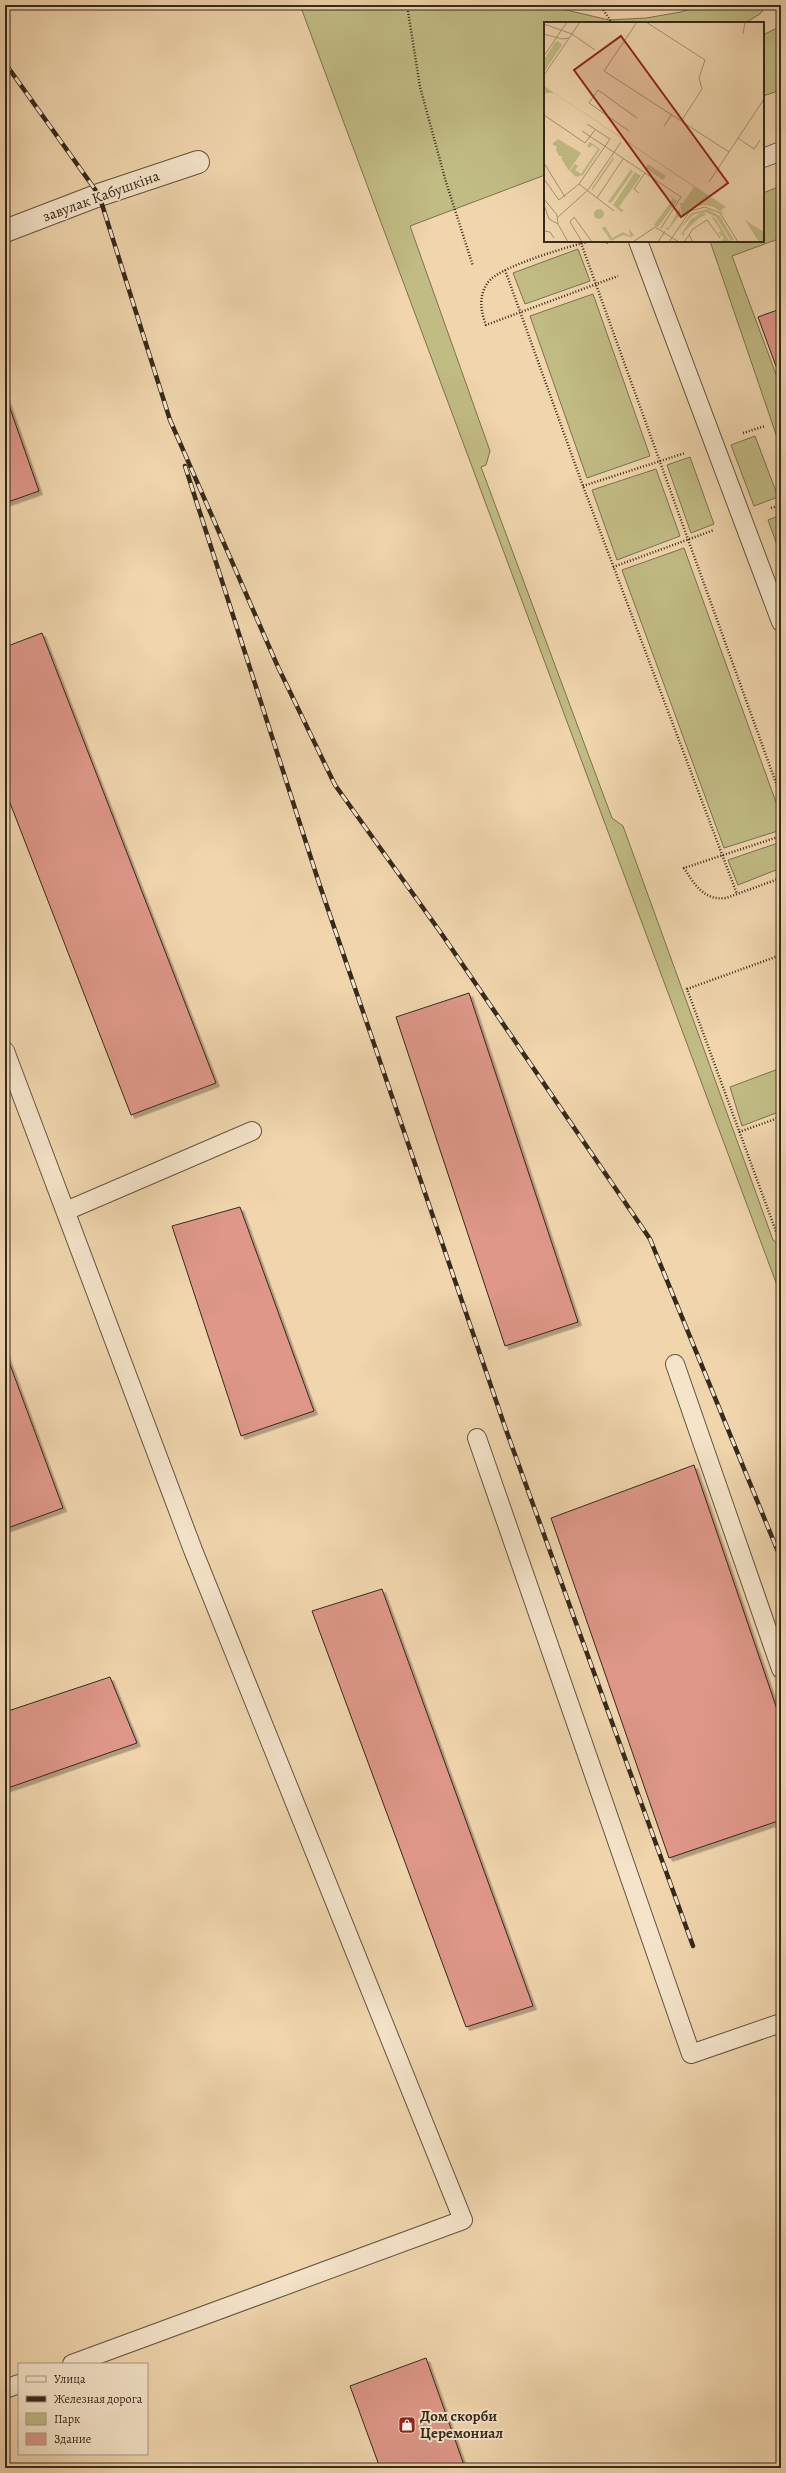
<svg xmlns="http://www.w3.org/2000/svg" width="786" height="2473" font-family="Alegreya,serif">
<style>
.green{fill:#c1bb84;stroke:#7c7250}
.building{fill:#de9789;stroke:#362a1c;filter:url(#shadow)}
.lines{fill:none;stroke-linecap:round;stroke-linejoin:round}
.service-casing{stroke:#645540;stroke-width:20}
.minor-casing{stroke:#645540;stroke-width:24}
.path{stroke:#362a1c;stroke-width:2.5;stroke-dasharray:1 2;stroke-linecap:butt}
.service{stroke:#f5e4ca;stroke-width:18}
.minor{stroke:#f5e4ca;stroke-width:22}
.rail-casing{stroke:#362a1c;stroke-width:4.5}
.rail{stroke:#f5e4ca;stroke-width:3;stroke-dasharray:9;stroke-linecap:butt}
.labels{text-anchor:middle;stroke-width:4;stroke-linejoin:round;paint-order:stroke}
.street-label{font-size:15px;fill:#362a1c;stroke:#f5e4ca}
.poi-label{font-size:15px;font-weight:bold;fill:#362a1c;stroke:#f5e4ca;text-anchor:start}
.inset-road{fill:none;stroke:#a69173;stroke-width:1}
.view{fill:#8f2418;fill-opacity:0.15;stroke:#8f2418;stroke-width:2}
.inset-edge{fill:none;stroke:#362a1c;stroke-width:2}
</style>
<defs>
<filter id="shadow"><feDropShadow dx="3.5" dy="3.5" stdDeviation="0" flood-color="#0004"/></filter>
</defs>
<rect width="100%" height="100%" fill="#f0d5ad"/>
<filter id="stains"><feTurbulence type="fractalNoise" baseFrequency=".005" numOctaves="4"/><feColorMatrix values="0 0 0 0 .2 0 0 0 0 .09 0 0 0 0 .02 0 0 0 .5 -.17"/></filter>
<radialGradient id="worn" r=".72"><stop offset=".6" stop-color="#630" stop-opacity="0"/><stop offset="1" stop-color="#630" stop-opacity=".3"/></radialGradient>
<path class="green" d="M300,5H545L609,20L646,18L681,12L701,5H767L760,14L745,23H545V175L410,226L490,451L486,465L481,467L612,818L623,826L773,1240L781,1246V1296Z
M781,26V90L763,96V35Z
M781,186V238L732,256L781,388V449L710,241H763V193Z
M578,249L590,281L525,304L513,273Z
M593,294L650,456L587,478L530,316Z
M755,436L778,497L754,506L731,445Z
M690,457L714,524L691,533L667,465Z
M656,469L680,536L617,560L592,490Z
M781,515V556L768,520Z
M684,548L781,816V830L724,848L622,570Z
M781,842V868L738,885L728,860Z
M781,1068V1111L742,1126L730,1087Z"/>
<path class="building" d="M780,309L781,312V380L758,317Z
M5,394L39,491L5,503Z
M42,633L216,1083L131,1115L5,790V647Z
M469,993L578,1322L505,1346L396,1017Z
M240,1207L314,1411L241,1436L172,1226Z
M5,1351L63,1508L5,1529Z
M694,1465L781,1721V1820L669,1858L551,1518Z
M382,1589L533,2006L466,2027L312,1611Z
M110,1677L137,1743L5,1789V1712Z
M426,2358L464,2465L455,2468H380L350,2386Z"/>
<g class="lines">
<g class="service-casing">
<path id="service" d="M763,158L781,151
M638,241L781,622
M5,1051L193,1550L463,2220L72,2364
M66,1211L252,1131
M675,1364L781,1669
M477,1438L691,2054L781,2023
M5,2389L19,2384"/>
</g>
<g class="minor-casing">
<path id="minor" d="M5,231L99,195L198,162"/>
</g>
<path class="path" d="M407,5L420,87L446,182L473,266
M600,5L612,23
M591,241C570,246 506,265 491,279C478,292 480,310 486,325L618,276
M601,241L608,243
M581,243L781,797
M505,270L583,486L737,894
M743,433L765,426
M583,486L685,453
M771,508L781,505
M613,567L714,530
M781,836L684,868C694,884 704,901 726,898L781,878
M781,955L687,989L778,1237L781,1238
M739,1132L781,1117"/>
<use href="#service" class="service"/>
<use href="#minor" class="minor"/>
<g class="rail-casing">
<path id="rail" d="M5,63L99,195L170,420L278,667L335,785L441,933L650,1239L781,1559
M185,466L319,883L505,1427L693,1946"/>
</g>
<use href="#rail" class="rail"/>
</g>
<defs>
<g id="shop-square" transform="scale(0.9)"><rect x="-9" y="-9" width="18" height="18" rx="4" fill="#8f2418" stroke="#f5e4ca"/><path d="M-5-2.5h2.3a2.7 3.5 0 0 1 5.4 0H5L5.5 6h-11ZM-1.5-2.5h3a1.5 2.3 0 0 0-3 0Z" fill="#fff"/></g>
</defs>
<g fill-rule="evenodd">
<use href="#shop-square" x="407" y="2425"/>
</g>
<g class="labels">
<g class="street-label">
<text transform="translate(101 196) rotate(-20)" y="5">завулак Кабушкіна</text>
</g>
<g class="poi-label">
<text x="420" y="2421">Дом скорби<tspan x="420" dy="17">Церемониал</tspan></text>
</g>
</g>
<g transform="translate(544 22)">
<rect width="220" height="220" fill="#f0d5ad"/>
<path d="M14,19L18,23L0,50V38L11,20ZM0,64L182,185L177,188L180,193L170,185L161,183L147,186L138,194L136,181H139L150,165L10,71H0ZM14,117L37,131L25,149L17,136L18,134H15L12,128L13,125L8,122ZM46,120L56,127L39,153L32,155L26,149L31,142L34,144L31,148L37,152L54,127L48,123L46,126L43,124ZM69,135L70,137L48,169V166ZM104,142L122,154L119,158L101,146ZM87,147L89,150L67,181L64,180ZM91,150L97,154L75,185L80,189L77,190L69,183ZM116,166L133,179L114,205L110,203L129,177ZM134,183L137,192L124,208L121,206L125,205L135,187ZM50 192a5 5 0 1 1 10 0a5 5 0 1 1-10 0ZM163,187L176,194L190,218L187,219L172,195L162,190L149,193L133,210L147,191ZM158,191L163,192L155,196L140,210V214L137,212L147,197ZM167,194L172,197L186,220H176L180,216L174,211L177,209ZM201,198L220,210V220H215ZM61,204L68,216L79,210L86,214L85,207L90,213L87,215L79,213L67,219L58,206Z" fill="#c1bb84"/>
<path class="inset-road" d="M93,0L60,49L185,130M102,0L161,38L155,56L158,67L138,98M0,2L28,12M0,12L18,17L25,16M28,12L51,28M199,12L201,0M0,34L23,0M0,53L36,0M0,93L41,121L51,108M120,104L128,92M38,109L137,175L117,206M85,109L45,81L54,68L93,96M194,116L210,127L216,118M0,141L21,175M0,157L15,178L35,162L70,189M165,160L220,77M35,162L66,117L43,102M95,171L90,167L101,151M53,176L79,137M0,177L13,193L14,202L24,220M0,183L5,197L14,202M14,195L44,168L77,120M0,209L6,210L10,216M145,213L149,207L163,198L176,216M38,220L26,200L30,195L48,220M89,220L111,205L135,220M114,220L121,209M125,220L146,189L161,185L176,191L194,220M140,220L145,213L149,220"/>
<path class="view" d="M77,14L184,161L137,195L30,48Z"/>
<rect width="220" height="220" class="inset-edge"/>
</g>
<rect width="786" height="2473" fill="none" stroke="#f0d5ad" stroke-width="20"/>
<rect x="6" y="6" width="774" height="2461" fill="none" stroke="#362a1c" stroke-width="2"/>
<rect x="10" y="10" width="766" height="2453" fill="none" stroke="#362a1c"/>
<rect x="18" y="2363" width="130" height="92" fill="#f5e4ca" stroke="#a99a84"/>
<rect x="26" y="2376" width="20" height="6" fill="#f5e4ca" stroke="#a99a84"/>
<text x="54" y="2383" font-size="12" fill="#362a1c">Улица</text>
<rect x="26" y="2396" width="20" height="6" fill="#362a1c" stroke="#a99a84"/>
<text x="54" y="2403" font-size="12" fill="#362a1c">Железная дорога</text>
<rect x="26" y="2413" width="20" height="12" fill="#c1bb84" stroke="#a99a84"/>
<text x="54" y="2423" font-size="12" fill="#362a1c">Парк</text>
<rect x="26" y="2433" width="20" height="12" fill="#de9789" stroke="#a99a84"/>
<text x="54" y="2443" font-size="12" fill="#362a1c">Здание</text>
<rect width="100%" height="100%" filter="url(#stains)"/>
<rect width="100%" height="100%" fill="url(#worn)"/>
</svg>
